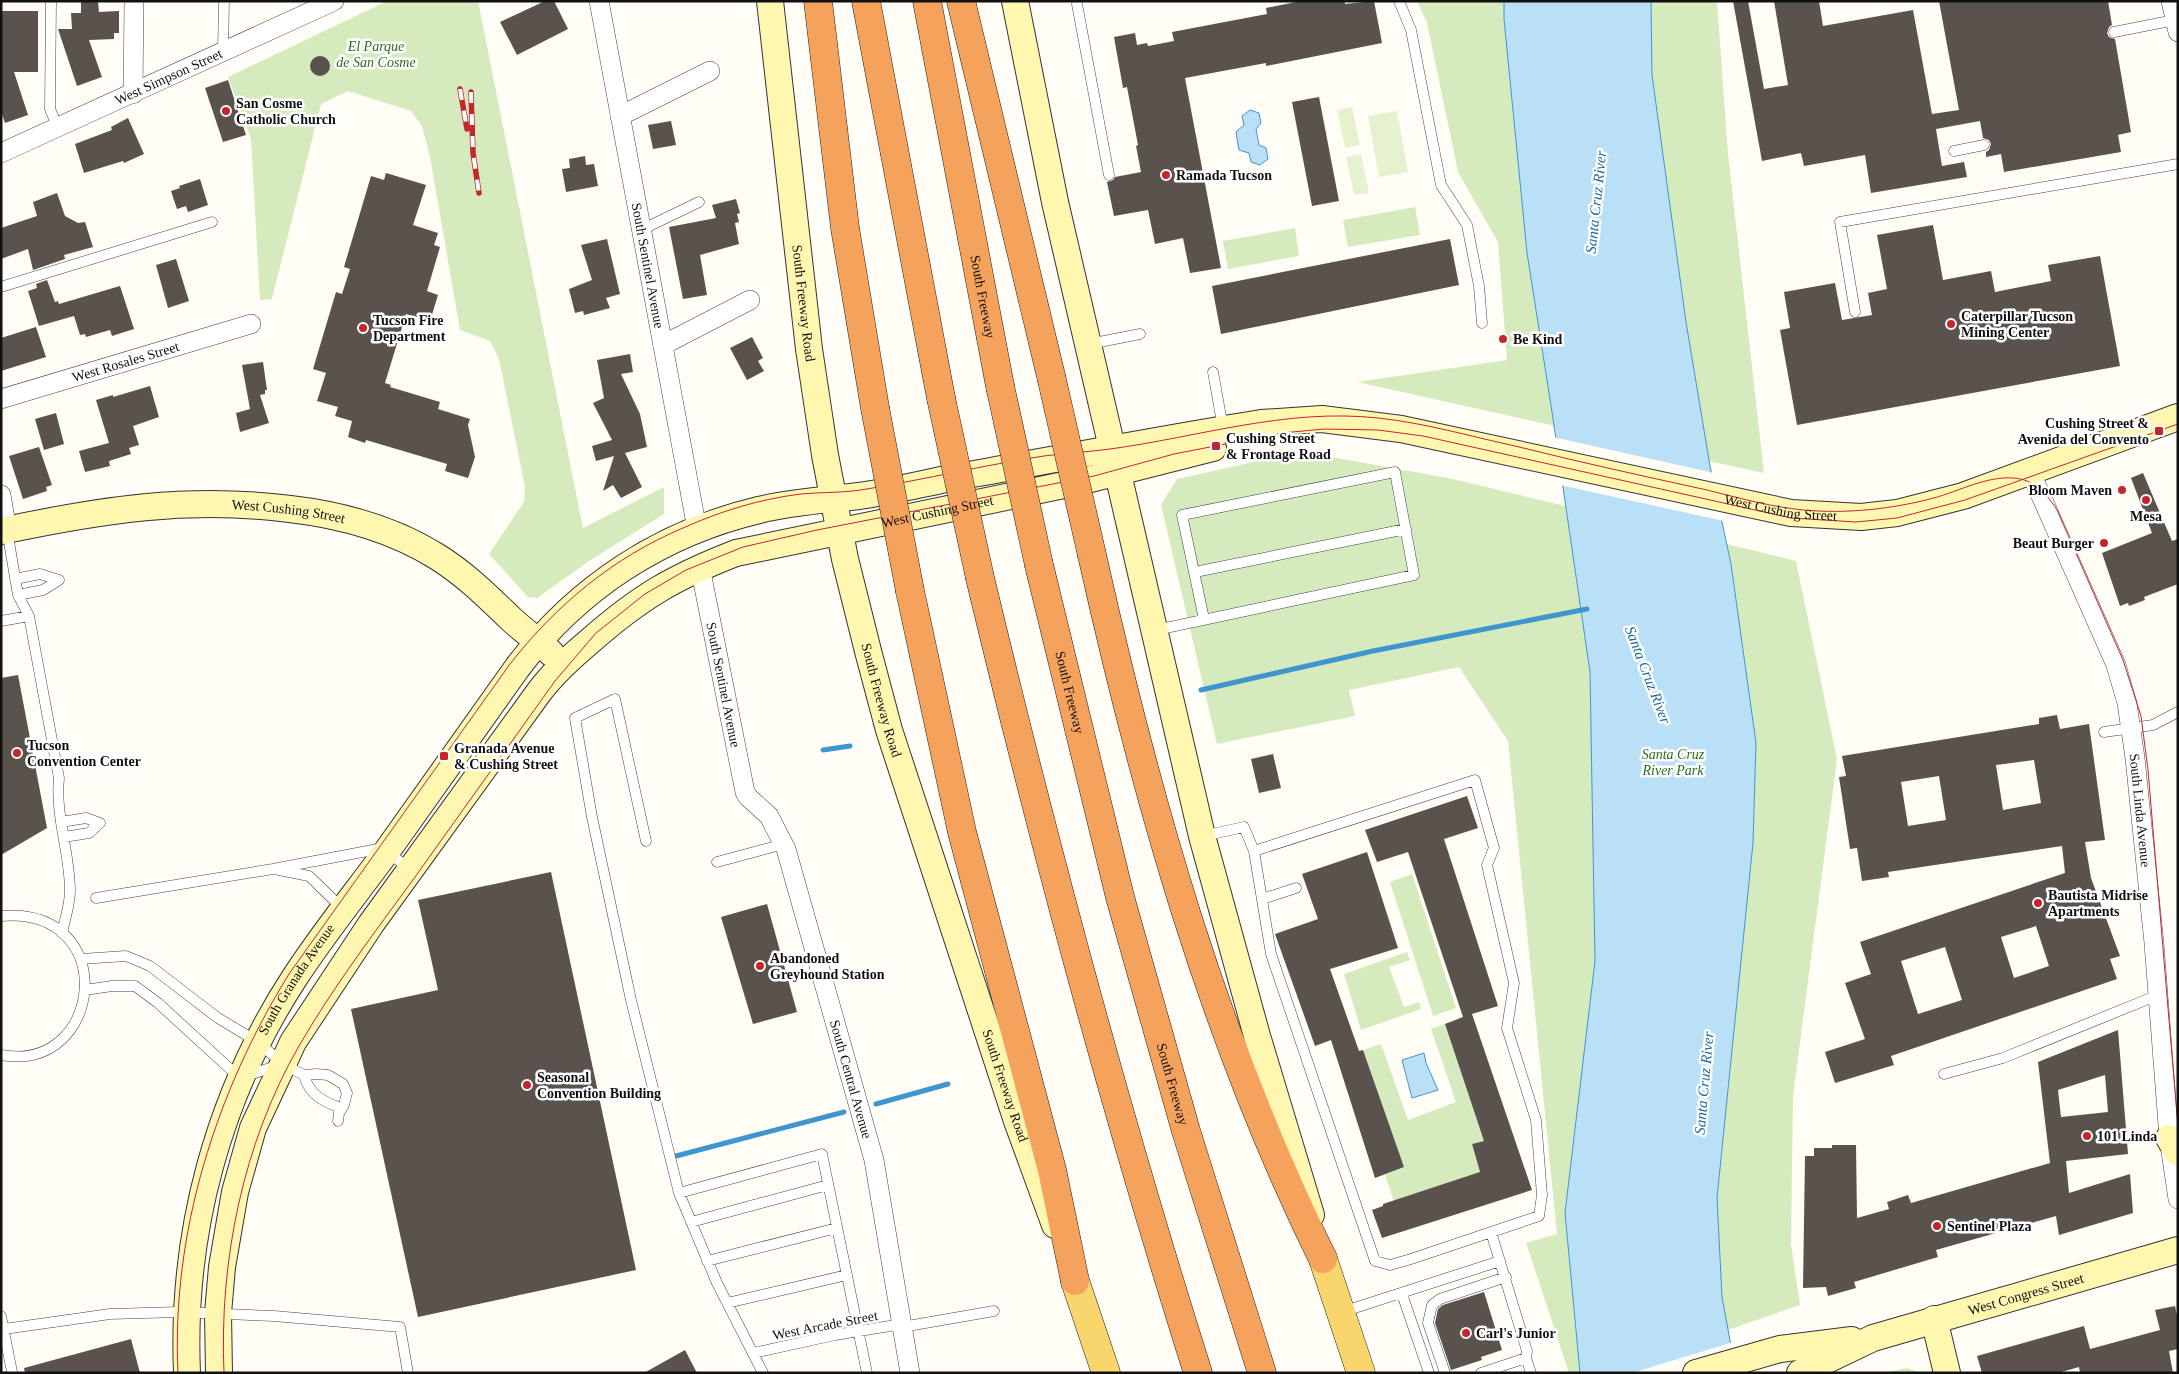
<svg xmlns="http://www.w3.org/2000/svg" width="2179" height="1374" font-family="'Times New Roman',serif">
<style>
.green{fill:#d5ebbd}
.pitch{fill:#e6f2cf}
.water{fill:#b9e0f7;stroke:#3f96cf}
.pier{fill:#fffdf5}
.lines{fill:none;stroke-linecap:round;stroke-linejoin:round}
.stream{stroke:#3f96cf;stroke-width:5}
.building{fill:#5a524d;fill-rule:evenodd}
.lane-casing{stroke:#444;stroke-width:11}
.street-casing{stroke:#444;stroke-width:20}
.secondary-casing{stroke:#333;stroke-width:28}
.primary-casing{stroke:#222;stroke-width:29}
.highway-casing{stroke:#222;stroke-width:29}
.lane{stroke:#fff;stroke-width:10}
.street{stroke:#fff;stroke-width:19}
.secondary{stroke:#fff6b0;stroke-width:26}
.primary{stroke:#f9d66b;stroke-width:28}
.highway{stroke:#f5a25d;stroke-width:28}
.tram{stroke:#c4262e;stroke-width:1}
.rail-casing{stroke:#c4262e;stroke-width:5.5}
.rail{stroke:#fff;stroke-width:4;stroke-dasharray:11;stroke-linecap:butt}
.highway-bridge-casing{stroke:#222;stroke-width:29;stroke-linecap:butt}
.highway-bridge{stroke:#f5a25d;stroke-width:28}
.poi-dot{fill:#c4262e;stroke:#fff;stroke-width:2}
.labels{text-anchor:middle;stroke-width:5;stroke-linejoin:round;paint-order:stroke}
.park-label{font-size:14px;font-style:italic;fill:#2f6b1f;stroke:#fff}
.street-label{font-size:14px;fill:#111;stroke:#fff}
.poi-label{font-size:14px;font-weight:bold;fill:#111;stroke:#fff;text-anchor:start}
.water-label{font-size:15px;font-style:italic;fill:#1768a6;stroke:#fff}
</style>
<rect width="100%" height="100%" fill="#fffdf5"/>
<path class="green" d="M387,1H478L583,528L664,487V514L589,561L537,598L528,597L489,554L524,502L525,487L499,359L490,341L460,330L430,157L422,126L411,111L348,91L321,104L272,299L260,300L251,139L228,77Z
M1417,1H1717L1728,154L1764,473L1699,459L1686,534L1796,561L1837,759L1793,1096L1791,1244L1800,1305L1603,1373H1569L1526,1243L1557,1234L1508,741L1459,667L1349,690L1355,716L1217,744L1161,505L1177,479L1258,461L1326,456L1448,478L1670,531L1564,428L1357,382L1507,360L1498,242L1458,172L1427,23Z
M1415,207L1420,235L1348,247L1343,220Z
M1295,228L1299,256L1228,269L1223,241Z
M1412,874L1456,1008L1433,1016L1390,882Z
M1407,952L1410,960L1389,967L1404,1007L1419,1002L1421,1009L1361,1030L1344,974Z
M1445,1024L1484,1141L1472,1145L1480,1173L1394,1201L1385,1175L1404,1167L1363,1050L1381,1044L1408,1120L1456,1102L1431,1029Z
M1907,1368L1921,1373H1884Z"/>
<path class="pitch" d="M1352,107L1360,145L1345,148L1337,110Z
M1397,111L1408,172L1379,177L1368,116Z
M1361,154L1369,193L1354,195L1346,157Z"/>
<path class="water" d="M1504,1H1651L1652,75L1686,322L1710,466L1731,564L1756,743L1753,843L1717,1198L1722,1297L1736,1373H1580L1565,1213L1595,961L1590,672L1552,412L1527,253L1504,19Z
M1250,110L1259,113L1261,123L1256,129L1259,145L1266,148L1268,159L1260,165L1251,162L1249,153L1239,150L1236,132L1244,125L1242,116Z
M1424,1053L1426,1063L1438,1090L1412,1098L1402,1060Z"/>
<path class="pier" d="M1553,437L1714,473L1724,521L1560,485Z
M1733,1342L1738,1373H1632Z"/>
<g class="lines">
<path class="stream" d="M1201,690L1373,651L1587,609
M823,750L850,746
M876,1104L948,1084
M676,1156L844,1112"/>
</g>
<path class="building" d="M81,1H98L99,12L119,11V33H114V39L89,40L102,77L77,86L58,29H72L71,13H81Z
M545,1H554L568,29L517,55L500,22Z
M1301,1H1345V4L1374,1L1382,43L1266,66V63L1185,78L1221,268L1190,273L1183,238L1155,244L1148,210L1114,216L1107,182L1113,180L1115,177L1141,172L1136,146L1138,145L1127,87L1123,88L1114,37L1135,33L1137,45L1147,43L1148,46L1174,41L1172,32L1267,14L1266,8Z
M1733,1H1748L1764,89L1788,85L1774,1H1819L1823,26L1913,10L1932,114L1959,110L1939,1H2108L2112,25L2109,27L2107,33L2109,37L2115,39L2131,132L2118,135L2121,152L2004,172L2001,154L1986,157V152L1989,150L1991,144L1989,140L1983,138L1980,121L1936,129L1942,166L1964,162L1967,177L1871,193L1865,155L1804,166L1801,153L1762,161Z
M1,11H38V72H14L28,115L5,123L1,111Z
M310 66a10 10 0 1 1 20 0a10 10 0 1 1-20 0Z
M228,80L246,135L223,142L205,88Z
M1319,97L1339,201L1312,206L1292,102Z
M128,118L144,154L124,163L123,161L84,173L75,144L112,130L111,127Z
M671,121L676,145L653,149L648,125Z
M585,156L586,165L594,164L598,186L566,192L562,169L570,168L569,159Z
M386,173L426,185L413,225L438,233L434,245L440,247L427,291L438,295L430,321L406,314L385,383L391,385L390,387L440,402L438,409L470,419L468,425L475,457L468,478L445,471L447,464L366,440L365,443L348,437L352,421L335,416L338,407L317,401L326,373L313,369L336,292L342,294L350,269L344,267L371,176L384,180Z
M200,179L208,205L188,212L186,206L177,209L171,191L180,188L179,186Z
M57,193L65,216L78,223L85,222L93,247L64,255L65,259L33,270L28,249L1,259V228L37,216L33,202Z
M736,199L740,213L737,214L739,222L735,223L739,244L700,255L707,295L683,299L669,227L716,218L712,205Z
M1933,225L1943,280L1991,271L1995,292L2051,281L2048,265L2100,256L2120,366L1797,425L1780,330L1790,328L1784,292L1835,283L1842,320L1872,315L1868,293L1887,289L1877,235Z
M607,239L620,294L606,298L610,308L584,315L583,311L575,313L569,289L592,280L581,245Z
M1450,239L1459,285L1221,334L1212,286Z
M176,259L189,301L168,308L156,265Z
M47,280L55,302L58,301L59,304L120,286L134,329L112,336L110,330L86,337L85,334L80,335L74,316L39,326L28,291L37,288L36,284Z
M36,327L46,357L1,371V338Z
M752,337L763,358L758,361L764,371L747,380L730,348Z
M630,354L633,372L621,374L640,414L647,447L625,453L642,487L621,498L613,485L603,491L614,456L596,461L592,446L612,440L593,403L604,398L597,360Z
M263,362L267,390H265V394L260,395L269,423L240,432L236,413L250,409L242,365Z
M150,386L159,417L133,426L139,445L129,448L131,454L109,461L110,466L85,472L79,451L109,443L96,400L113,395V397Z
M56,413L64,444L44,450L35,419Z
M39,447L52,485L46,487L47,491L23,499L9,456Z
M2143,473L2172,541L2178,539V584L2144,597L2145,600L2129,606L2128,603L2120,606L2102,553L2152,533L2131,478Z
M18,675L47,828L1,855V678Z
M2057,715L2060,729L2089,724L2105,840L2085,842L2091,878L2120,956L2110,959L2117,979L1891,1056L1894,1065L1835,1083L1825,1052L1865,1039L1845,983L1871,974L1860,942L2065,873L2062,846L1888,872L1889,877L1862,881L1857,848L1850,849L1839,777L1846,776L1842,756L2039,724V718ZM2034,760L2041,803L2003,810L1996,765ZM1939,776L1946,820L1908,826L1901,782ZM2036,926L2049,966L2014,978L2001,937ZM1945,947L1962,1000L1918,1014L1901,961Z
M1273,754L1281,788L1259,793L1251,759Z
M1467,796L1478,828L1444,839L1498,1006L1472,1014L1532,1190L1382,1238L1372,1210L1383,1206V1204L1480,1172L1472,1144L1484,1141L1445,1024L1463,1017L1408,852L1377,862L1365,830Z
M1367,852L1398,948L1330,969L1359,1051L1363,1050L1404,1167L1375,1178L1331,1040L1315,1046L1275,934L1318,919L1302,874Z
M551,872L636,1270L418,1317L351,1009L438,990L418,900Z
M767,904L797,1012L753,1024L721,917Z
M2118,1030L2128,1154L2066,1161L2069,1193L2130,1174L2133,1213L2059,1235L2056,1216L1936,1250L1938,1257L1854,1282L1856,1288L1828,1296L1826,1287L1803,1288L1805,1156H1814V1148H1832V1145H1856L1857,1218L1889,1209L1887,1202L1908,1195L1911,1203L2050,1163L2038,1062ZM2105,1075L2108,1112L2061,1117L2058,1090Z
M1484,1292L1502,1350L1481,1357L1482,1360L1451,1370L1435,1323L1438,1309L1443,1305Z
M2175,1306L2178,1320V1349L2169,1351L2173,1373H2080L2079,1367L2058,1373H1982L1977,1356L2084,1326L2090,1349L2160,1330L2155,1310Z
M131,1339L140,1373H25L24,1368Z
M685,1350L697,1373H644Z"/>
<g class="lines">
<g class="lane-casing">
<path id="lane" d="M51,1L50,109L58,128
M1399,1L1411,30L1441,185L1467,225L1479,286L1482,323
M1077,4L1109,175
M2114,32L2175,20
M223,52L224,1
M1954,151L1984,145
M641,230L699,202
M1,287L212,222
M1855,312L1840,222L2178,164
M1089,344L1140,334
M1213,372L1223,428
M7,530L18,595L29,616L59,778C55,816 70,853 70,891C70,904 65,919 62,933
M1195,572L1406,529
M15,579L40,574L59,580
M18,595L43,590L59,580
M1,621L29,616
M1156,630L1414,575L1395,472L1182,515L1204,619
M2104,732L2153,725L2178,712
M61,822L86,818L100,823L89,833L64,837
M1203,836L1244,827L1254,851L1271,954L1375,1261L1390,1265L1411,1259L1539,1216L1542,1195L1536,1120L1507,1028L1514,983L1487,865L1494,848L1475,780L1254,851
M646,841L615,699L575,718L592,817L631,1000L679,1193
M717,862L784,844
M279,870L309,876L343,909
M96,898L273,869L378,849L386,851L410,869
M1262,899L1296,888
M1,916C121,906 104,1074 1,1055
M81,959L126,956L150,966L218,1018L258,1042L283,1064L304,1075L316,1074L328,1075L343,1084L347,1093L344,1105L339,1113L338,1121
M85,990L112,986H135L158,1003L240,1078L279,1065
M1944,1074L2003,1058L2158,995
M304,1075C309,1095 324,1102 341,1108
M691,1222L828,1185
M1491,1232L1527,1351L1526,1358L1531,1373
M707,1261L837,1228
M1402,1294L1429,1373
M727,1303L847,1275
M1342,1312L1500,1261
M1,1316L12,1372
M902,1327L994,1311
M4,1329L110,1314L179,1312L274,1316L400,1327L408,1373
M753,1353L835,1335L902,1324
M763,1373L717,1283L679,1193L822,1154L867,1373
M1445,1373L1428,1323L1432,1305L1440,1299L1506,1277
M1481,1373L1526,1358"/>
</g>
<g class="street-casing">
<g id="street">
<path id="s1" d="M599,1L697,529"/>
<path d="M2171,1L2178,32"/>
<path d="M133,94L134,1"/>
<path d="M620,116L710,71"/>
<path id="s2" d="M1,153L334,1"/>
<path d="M663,345L750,300"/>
<path id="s3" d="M1,399L251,324"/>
<path id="s4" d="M2030,471L2116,665L2127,703L2135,758L2154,943L2169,1138L2178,1199"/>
<path d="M1,495L7,530"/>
<path id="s5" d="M700,567L745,792L748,797L769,816L786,849L874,1160L910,1373"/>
</g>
</g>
<g class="secondary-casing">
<g id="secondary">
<path id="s6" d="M770,1L809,349L825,455L845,559L868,651L889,730L1017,1121L1055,1225"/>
<path d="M1015,1L1055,202L1202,836L1257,1036L1311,1215"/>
<path id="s7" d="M1,531C101,510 188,496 290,509C342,515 391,528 436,556C464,573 487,596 511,619C524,631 538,641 551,653"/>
<path d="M2169,1138L2178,1153"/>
<path d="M1934,1319L1947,1373"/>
<path id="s8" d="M187,1373C181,1233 218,1095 295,977C323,934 356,893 387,851C430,790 473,729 517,668C577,588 661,533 759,510C791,502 825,500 859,496C888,492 917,485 946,479C1051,460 1156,440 1261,423L1322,419L1401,429L1791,513L1861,517L1897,513L1963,496L2178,417"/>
<path id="s9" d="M219,1373L218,1313L222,1267L235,1192L253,1128L283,1064L293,1042L371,924L539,692C554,672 571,657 590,641C640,597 674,577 736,553L1083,481L1213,448"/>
<path d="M1696,1373L1780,1349L1852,1340"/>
<path id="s10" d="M1800,1373L1873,1338L2178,1250"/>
</g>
</g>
<g class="primary-casing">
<path id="primary" d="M1323,1259L1361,1373
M1075,1281L1106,1373"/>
</g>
<g class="highway-casing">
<g id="highway">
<path d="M818,1L845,228L875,408"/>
<path d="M866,1L941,398"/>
<path id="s11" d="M927,1L1000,386"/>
<path d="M961,1L1051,376"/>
<path d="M1092,555C1146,797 1213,1036 1323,1259"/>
<path id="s12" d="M1039,565L1120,897L1186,1131L1262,1373"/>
<path d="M980,578C1044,845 1115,1111 1198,1373"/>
<path d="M910,591L962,832L1052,1170L1075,1281"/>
</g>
</g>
<use href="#lane" class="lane"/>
<use href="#street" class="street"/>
<use href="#secondary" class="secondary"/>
<use href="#primary" class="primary"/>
<use href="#highway" class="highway"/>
<path class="tram" d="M178,1373C171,1233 216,1092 289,974L510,664C556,605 614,557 683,528C721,511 760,499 801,494C823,492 845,493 867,489C926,479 985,465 1044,456C1066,453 1088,452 1110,449C1199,437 1286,408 1378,418C1425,423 1469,436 1515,446C1579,462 1643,476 1707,490C1739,498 1771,507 1804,510C1847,514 1892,509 1934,498C1959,491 1987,476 2013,478C2034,479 2047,494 2057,510L2123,660L2141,716L2148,770L2178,1127
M224,1373C219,1261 243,1143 299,1046C333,987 375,932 415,877C462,812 508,746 555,681L596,633L645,594L686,570L743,547L817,530L1094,476L1174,454L1282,433L1324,429L1378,430L1423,436L1791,518L1856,522L1897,518L1965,500L2178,424"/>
<g class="rail-casing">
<path id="rail" d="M460,89L467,129
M471,92L473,153L479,193"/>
</g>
<use href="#rail" class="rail"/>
<g class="highway-bridge-casing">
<path id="highway-bridge" d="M1051,376L1092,555
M1000,386L1039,565
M941,398L980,578
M875,408L910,591"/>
</g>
<use href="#highway-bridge" class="highway-bridge"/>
</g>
<g class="poi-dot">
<circle cx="226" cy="111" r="5"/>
<circle cx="1166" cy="175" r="5"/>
<circle cx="1951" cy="324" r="5"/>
<circle cx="363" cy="328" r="5"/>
<circle cx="1503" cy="339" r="5"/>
<rect x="2154" y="426" width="10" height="10" rx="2.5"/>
<rect x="1211" y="441" width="10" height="10" rx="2.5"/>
<circle cx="2122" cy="490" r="5"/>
<circle cx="2146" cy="500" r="5"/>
<circle cx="2104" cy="543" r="5"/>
<circle cx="17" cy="753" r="5"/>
<rect x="439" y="751" width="10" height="10" rx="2.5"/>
<circle cx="2038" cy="903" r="5"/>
<circle cx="760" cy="966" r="5"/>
<circle cx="527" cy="1085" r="5"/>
<circle cx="2087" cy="1136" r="5"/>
<circle cx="1937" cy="1226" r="5"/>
<circle cx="1466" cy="1333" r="5"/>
</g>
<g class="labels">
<g class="park-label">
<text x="376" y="51">El Parque<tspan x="376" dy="16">de San Cosme</tspan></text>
<text x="1673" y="759">Santa Cruz<tspan x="1673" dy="16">River Park</tspan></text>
</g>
<g class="street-label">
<text dy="5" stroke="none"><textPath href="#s2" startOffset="184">West Simpson Street</textPath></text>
<text dy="5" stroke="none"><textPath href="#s1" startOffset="269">South Sentinel Avenue</textPath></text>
<text dy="5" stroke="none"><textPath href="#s11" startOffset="301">South Freeway</textPath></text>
<text dy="5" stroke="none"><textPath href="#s6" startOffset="304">South Freeway Road</textPath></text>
<text dy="5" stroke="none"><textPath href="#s3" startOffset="130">West Rosales Street</textPath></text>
<text dy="5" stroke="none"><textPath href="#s8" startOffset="2131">West Cushing Street</textPath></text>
<text dy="5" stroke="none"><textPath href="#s7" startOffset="290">West Cushing Street</textPath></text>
<text dy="5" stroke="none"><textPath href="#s9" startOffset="1221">West Cushing Street</textPath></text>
<text dy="5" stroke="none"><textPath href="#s5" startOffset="120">South Sentinel Avenue</textPath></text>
<text dy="5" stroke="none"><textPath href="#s12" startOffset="131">South Freeway</textPath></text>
<text dy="5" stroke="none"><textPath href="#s6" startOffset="709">South Freeway Road</textPath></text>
<text dy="5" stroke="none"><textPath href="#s4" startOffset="360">South Linda Avenue</textPath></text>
<text dy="5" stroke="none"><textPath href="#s8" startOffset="416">South Granada Avenue</textPath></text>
<text dy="5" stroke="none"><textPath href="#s5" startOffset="540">South Central Avenue</textPath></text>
<text dy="5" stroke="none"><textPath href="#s12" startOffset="536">South Freeway</textPath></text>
<text dy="5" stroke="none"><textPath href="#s6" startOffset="1114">South Freeway Road</textPath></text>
<text dy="5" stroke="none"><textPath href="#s10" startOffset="240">West Congress Street</textPath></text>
<text transform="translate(825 1325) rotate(-11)" y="5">West Arcade Street</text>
</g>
<g class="poi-label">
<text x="236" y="108">San Cosme<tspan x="236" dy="16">Catholic Church</tspan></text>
<text x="1176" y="180">Ramada Tucson</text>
<text x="1961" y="321">Caterpillar Tucson<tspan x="1961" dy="16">Mining Center</tspan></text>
<text x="373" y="325">Tucson Fire<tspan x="373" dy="16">Department</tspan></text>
<text x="1513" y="344">Be Kind</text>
<text x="2149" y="428" text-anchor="end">Cushing Street &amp;<tspan x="2149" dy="16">Avenida del Convento</tspan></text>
<text x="1226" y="443">Cushing Street<tspan x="1226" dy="16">&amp; Frontage Road</tspan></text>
<text x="2112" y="495" text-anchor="end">Bloom Maven</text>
<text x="2146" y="521" text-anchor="middle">Mesa</text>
<text x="2094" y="548" text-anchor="end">Beaut Burger</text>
<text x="27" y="750">Tucson<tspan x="27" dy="16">Convention Center</tspan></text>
<text x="454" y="753">Granada Avenue<tspan x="454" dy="16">&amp; Cushing Street</tspan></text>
<text x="2048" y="900">Bautista Midrise<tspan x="2048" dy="16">Apartments</tspan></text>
<text x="770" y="963">Abandoned<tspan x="770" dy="16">Greyhound Station</tspan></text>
<text x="537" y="1082">Seasonal<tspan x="537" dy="16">Convention Building</tspan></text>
<text x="2097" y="1141">101 Linda</text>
<text x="1947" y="1231">Sentinel Plaza</text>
<text x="1476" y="1338">Carl's Junior</text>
</g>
<g class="water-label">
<text transform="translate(1596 202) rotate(-84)" y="5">Santa Cruz River</text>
<text transform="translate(1648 675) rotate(69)" y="5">Santa Cruz River</text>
<text transform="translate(1704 1083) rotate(-85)" y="5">Santa Cruz River</text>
</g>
</g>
<rect width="2179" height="1374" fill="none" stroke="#111111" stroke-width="5"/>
</svg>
